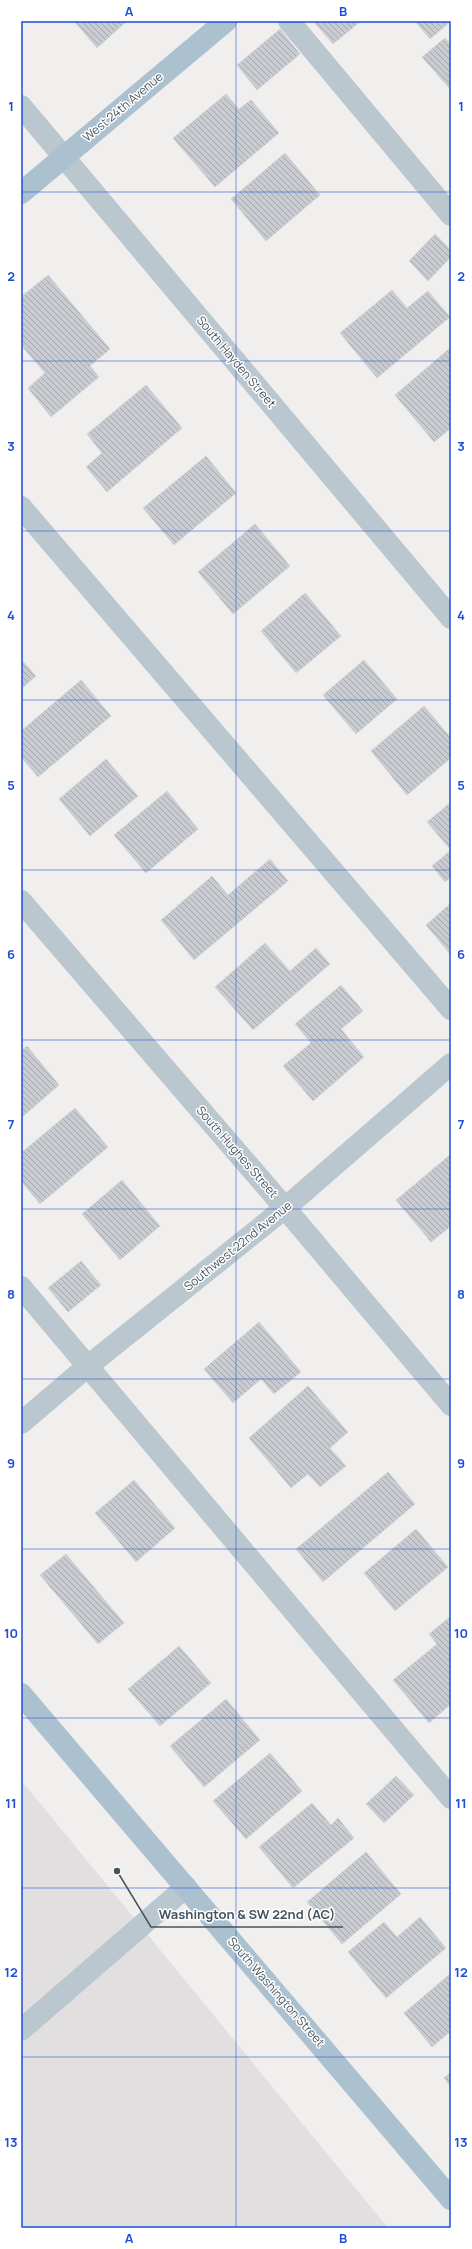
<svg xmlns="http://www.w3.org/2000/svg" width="472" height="2249" font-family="Manrope,sans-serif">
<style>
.education{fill:#e2dfe0}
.building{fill:url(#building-back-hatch);stroke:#d2d5da}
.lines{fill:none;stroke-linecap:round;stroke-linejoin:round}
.minor{stroke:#bbc7ce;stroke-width:22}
.major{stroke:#acc1cf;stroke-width:22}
.grid{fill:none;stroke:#1d4ed8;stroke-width:1;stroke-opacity:0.55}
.labels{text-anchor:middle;stroke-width:3;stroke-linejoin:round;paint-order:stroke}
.street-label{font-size:12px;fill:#45545c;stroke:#fff}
.leader{fill:none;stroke:#45545c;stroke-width:1.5}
.callout-dot{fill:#45545c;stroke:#fff;stroke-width:1.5}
.callout-label{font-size:13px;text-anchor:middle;font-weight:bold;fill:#45545c;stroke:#fff;stroke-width:3;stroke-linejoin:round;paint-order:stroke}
.neatline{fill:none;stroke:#1d4ed8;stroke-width:1.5}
.grid-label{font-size:13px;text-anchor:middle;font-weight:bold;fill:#1d4ed8}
</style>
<defs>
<pattern id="building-back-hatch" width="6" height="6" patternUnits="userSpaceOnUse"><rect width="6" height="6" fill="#c8ccd1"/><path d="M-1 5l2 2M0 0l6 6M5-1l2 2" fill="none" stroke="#a4a8ad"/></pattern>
</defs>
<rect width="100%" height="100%" fill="#f1eeee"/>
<path class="education" d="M21,1780L388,2228H21Z"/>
<path class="building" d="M74,21H127L97,48Z
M313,21H361L333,44Z
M415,21H451L430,39Z
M280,29L300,54L257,90L237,65Z
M445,38L451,45V87L449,88L422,57Z
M226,94L239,109L251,100L279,133L215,187L173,138Z
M285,153L320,195L266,241L231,199Z
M435,234L451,250V257L428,281L409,261Z
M48,275L110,349L90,366L99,377L51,417L28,388L45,373L21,345V297Z
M392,290L407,308L428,291L450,317L377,378L340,333Z
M450,348L451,428L434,442L395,395Z
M146,385L182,428L107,492L86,467L102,453L87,434Z
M206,456L236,493L174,545L143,508Z
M255,524L290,566L233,614L198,572Z
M305,593L341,636L296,673L261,631Z
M21,659L36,676L21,689Z
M364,660L397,699L356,734L323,695Z
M81,680L111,716L38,777L21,757V731Z
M424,706L451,738V758L407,795L371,751Z
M106,759L138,796L90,836L59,799Z
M167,791L198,829L146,873L114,835Z
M451,802V877L445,882L432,866L451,850L427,822Z
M270,859L288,881L194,960L161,920L212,876L228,895Z
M451,903V955L426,925Z
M265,943L290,971L316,948L330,964L253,1030L215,987Z
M341,985L363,1011L341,1029L364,1057L313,1101L283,1066L311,1043L295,1024Z
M27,1046L59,1085L21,1118V1051Z
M75,1108L108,1147L40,1204L21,1181V1153Z
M451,1154V1226L431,1242L396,1200Z
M122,1180L160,1226L120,1260L82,1214Z
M81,1261L101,1285L68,1312L48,1288Z
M259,1322L301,1372L274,1394L261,1379L233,1403L204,1369Z
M308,1386L348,1432L330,1448L346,1466L320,1487L308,1474L291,1488L249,1438Z
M388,1472L415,1504L323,1582L296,1549Z
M134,1480L175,1528L136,1562L95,1513Z
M416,1529L448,1567L395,1611L364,1573Z
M66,1554L124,1623L98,1644L40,1575Z
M451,1616V1704L429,1723L393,1680L437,1644L429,1634Z
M179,1646L211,1683L160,1726L128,1689Z
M226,1699L260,1740L204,1787L170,1746Z
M270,1753L302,1791L246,1839L213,1801Z
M396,1776L414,1795L384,1823L366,1804Z
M312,1803L331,1825L338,1818L354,1838L293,1888L259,1847Z
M366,1852L401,1894L342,1944L307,1902Z
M420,1917L446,1948L386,1998L348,1952L384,1922L397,1937Z
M451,1973V2031L432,2047L404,2013Z
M451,2072V2087L444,2078Z"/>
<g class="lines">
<path class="minor" d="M289,21L451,215
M21,106L451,618
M21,507L451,1009
M21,901L285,1208L451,1405
M21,1287L451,1798
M21,1423L88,1366L285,1208L451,1064
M21,2030L186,1887"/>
<path class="major" d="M21,193L226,21
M21,1694L451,2199"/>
</g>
<path class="grid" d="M236,21V2228M21,192H451M21,361H451M21,531H451M21,700H451M21,870H451M21,1040H451M21,1209H451M21,1379H451M21,1549H451M21,1718H451M21,1888H451M21,2057H451"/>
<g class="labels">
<g class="street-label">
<text transform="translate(123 107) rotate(-40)" y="4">West 24th Avenue</text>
<text transform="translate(236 362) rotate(50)" y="4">South Hayden Street</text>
<text transform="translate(237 1152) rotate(49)" y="4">South Hughes Street</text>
<text transform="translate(238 1246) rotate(-39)" y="4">Southwest 22nd Avenue</text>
<text transform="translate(276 1992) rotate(49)" y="4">South Washington Street</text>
</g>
</g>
<path class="leader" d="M117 1871L151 1927H343"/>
<circle class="callout-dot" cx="117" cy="1871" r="4"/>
<g class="callout-label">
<text x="247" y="1919">Washington &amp; SW 22nd (AC)</text>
</g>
<rect width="472" height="2249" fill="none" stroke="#ffffff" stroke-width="44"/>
<rect x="22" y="22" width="428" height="2205" class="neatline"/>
<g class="grid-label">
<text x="129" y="16">A</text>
<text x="343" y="16">B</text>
<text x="11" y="111">1</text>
<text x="461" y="111">1</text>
<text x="11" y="281">2</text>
<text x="461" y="281">2</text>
<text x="11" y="451">3</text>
<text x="461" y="451">3</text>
<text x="11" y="620">4</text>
<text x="461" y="620">4</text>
<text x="11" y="790">5</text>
<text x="461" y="790">5</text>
<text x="11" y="959">6</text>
<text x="461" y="959">6</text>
<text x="11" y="1129">7</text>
<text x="461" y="1129">7</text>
<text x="11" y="1299">8</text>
<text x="461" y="1299">8</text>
<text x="11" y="1468">9</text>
<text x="461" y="1468">9</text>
<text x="11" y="1638">10</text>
<text x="461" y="1638">10</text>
<text x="11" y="1808">11</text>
<text x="461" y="1808">11</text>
<text x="11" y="1977">12</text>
<text x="461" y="1977">12</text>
<text x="11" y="2147">13</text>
<text x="461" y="2147">13</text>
<text x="129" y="2243">A</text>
<text x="343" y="2243">B</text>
</g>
</svg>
